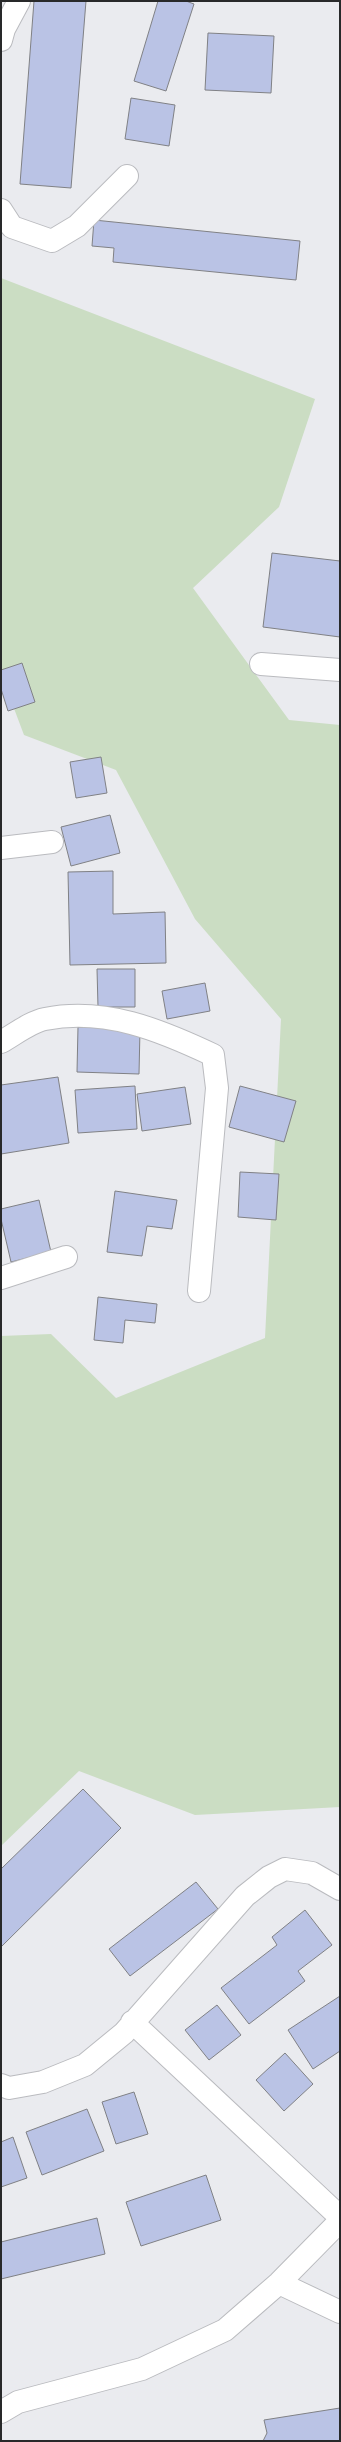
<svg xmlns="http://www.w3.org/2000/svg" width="341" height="2442" font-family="Raleway,sans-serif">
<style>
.green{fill:#cbddc3}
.building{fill:#bac3e5;stroke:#808185}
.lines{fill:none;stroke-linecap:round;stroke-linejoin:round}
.minor-casing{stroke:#babbbf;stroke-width:24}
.minor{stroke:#fff;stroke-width:22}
</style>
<rect width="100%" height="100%" fill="#eaebef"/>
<path class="green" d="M1,278L315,399L279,507L193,588L289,720L340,725V1807L195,1815L79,1771L1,1846V1336L51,1334L116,1398L265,1338L281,1019L195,919L116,770L24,735L1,674Z"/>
<path class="building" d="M34,1H86L71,188L20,184Z
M158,1H186L194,4L166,91L134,81Z
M208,33L274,36L271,93L205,90Z
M131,98L175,105L169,146L125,139Z
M94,220L300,241L296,280L113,262L114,248L92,246Z
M272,553L340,561V637L263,627Z
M22,663L35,702L8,711L1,689V670Z
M101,757L107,793L76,798L70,762Z
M110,815L120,853L71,866L61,827Z
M113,871V914L165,912L166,963L70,965L68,872Z
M97,969H135V1007H98Z
M205,983L210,1011L167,1019L162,991Z
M78,1027L140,1029L139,1074L77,1072Z
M58,1077L69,1143L1,1154V1085Z
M135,1086L137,1129L78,1133L75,1090Z
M240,1086L296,1101L284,1142L229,1127Z
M185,1087L191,1124L142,1131L137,1094Z
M240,1172L279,1174L276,1220L238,1217Z
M115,1191L177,1200L172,1229L147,1226L142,1256L107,1252Z
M39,1200L51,1252L11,1262L1,1219V1209Z
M98,1297L157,1304L155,1323L125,1320L123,1343L94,1340Z
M83,1789L121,1828L1,1947V1869Z
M196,1882L218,1909L130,1976L109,1949Z
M305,1910L332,1945L298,1971L305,1981L249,2024L221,1988L277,1945L272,1937Z
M340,1996V2051L313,2069L288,2030Z
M217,2005L241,2035L209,2060L185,2030Z
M285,2053L313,2084L284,2111L256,2080Z
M134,2092L148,2134L116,2144L102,2102Z
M87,2109L104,2151L42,2175L26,2132Z
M13,2137L27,2178L1,2187V2142Z
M206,2175L221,2220L141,2246L126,2202Z
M97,2218L105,2254L1,2279V2242Z
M340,2408V2441H263L267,2433L264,2420Z"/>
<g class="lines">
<g class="minor-casing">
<path id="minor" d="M1,40L4,29L19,1
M1,210L12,227L52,241L77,226L127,176
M261,664L340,670
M1,848L52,842
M1,1042C14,1035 30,1022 45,1019C105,1007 160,1030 213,1055L217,1088L199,1291
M1,1278L66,1257
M132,2022L340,2217
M1,2085L9,2088L43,2082L85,2065L124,2033L245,1896L269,1877L285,1869L312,1873L340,1889
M279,2283L340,2312
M1,2412L18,2402L142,2369L225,2330L279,2283L340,2221"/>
</g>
<use href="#minor" class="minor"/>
</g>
<rect width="341" height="2442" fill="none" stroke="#28292a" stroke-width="4"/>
</svg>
